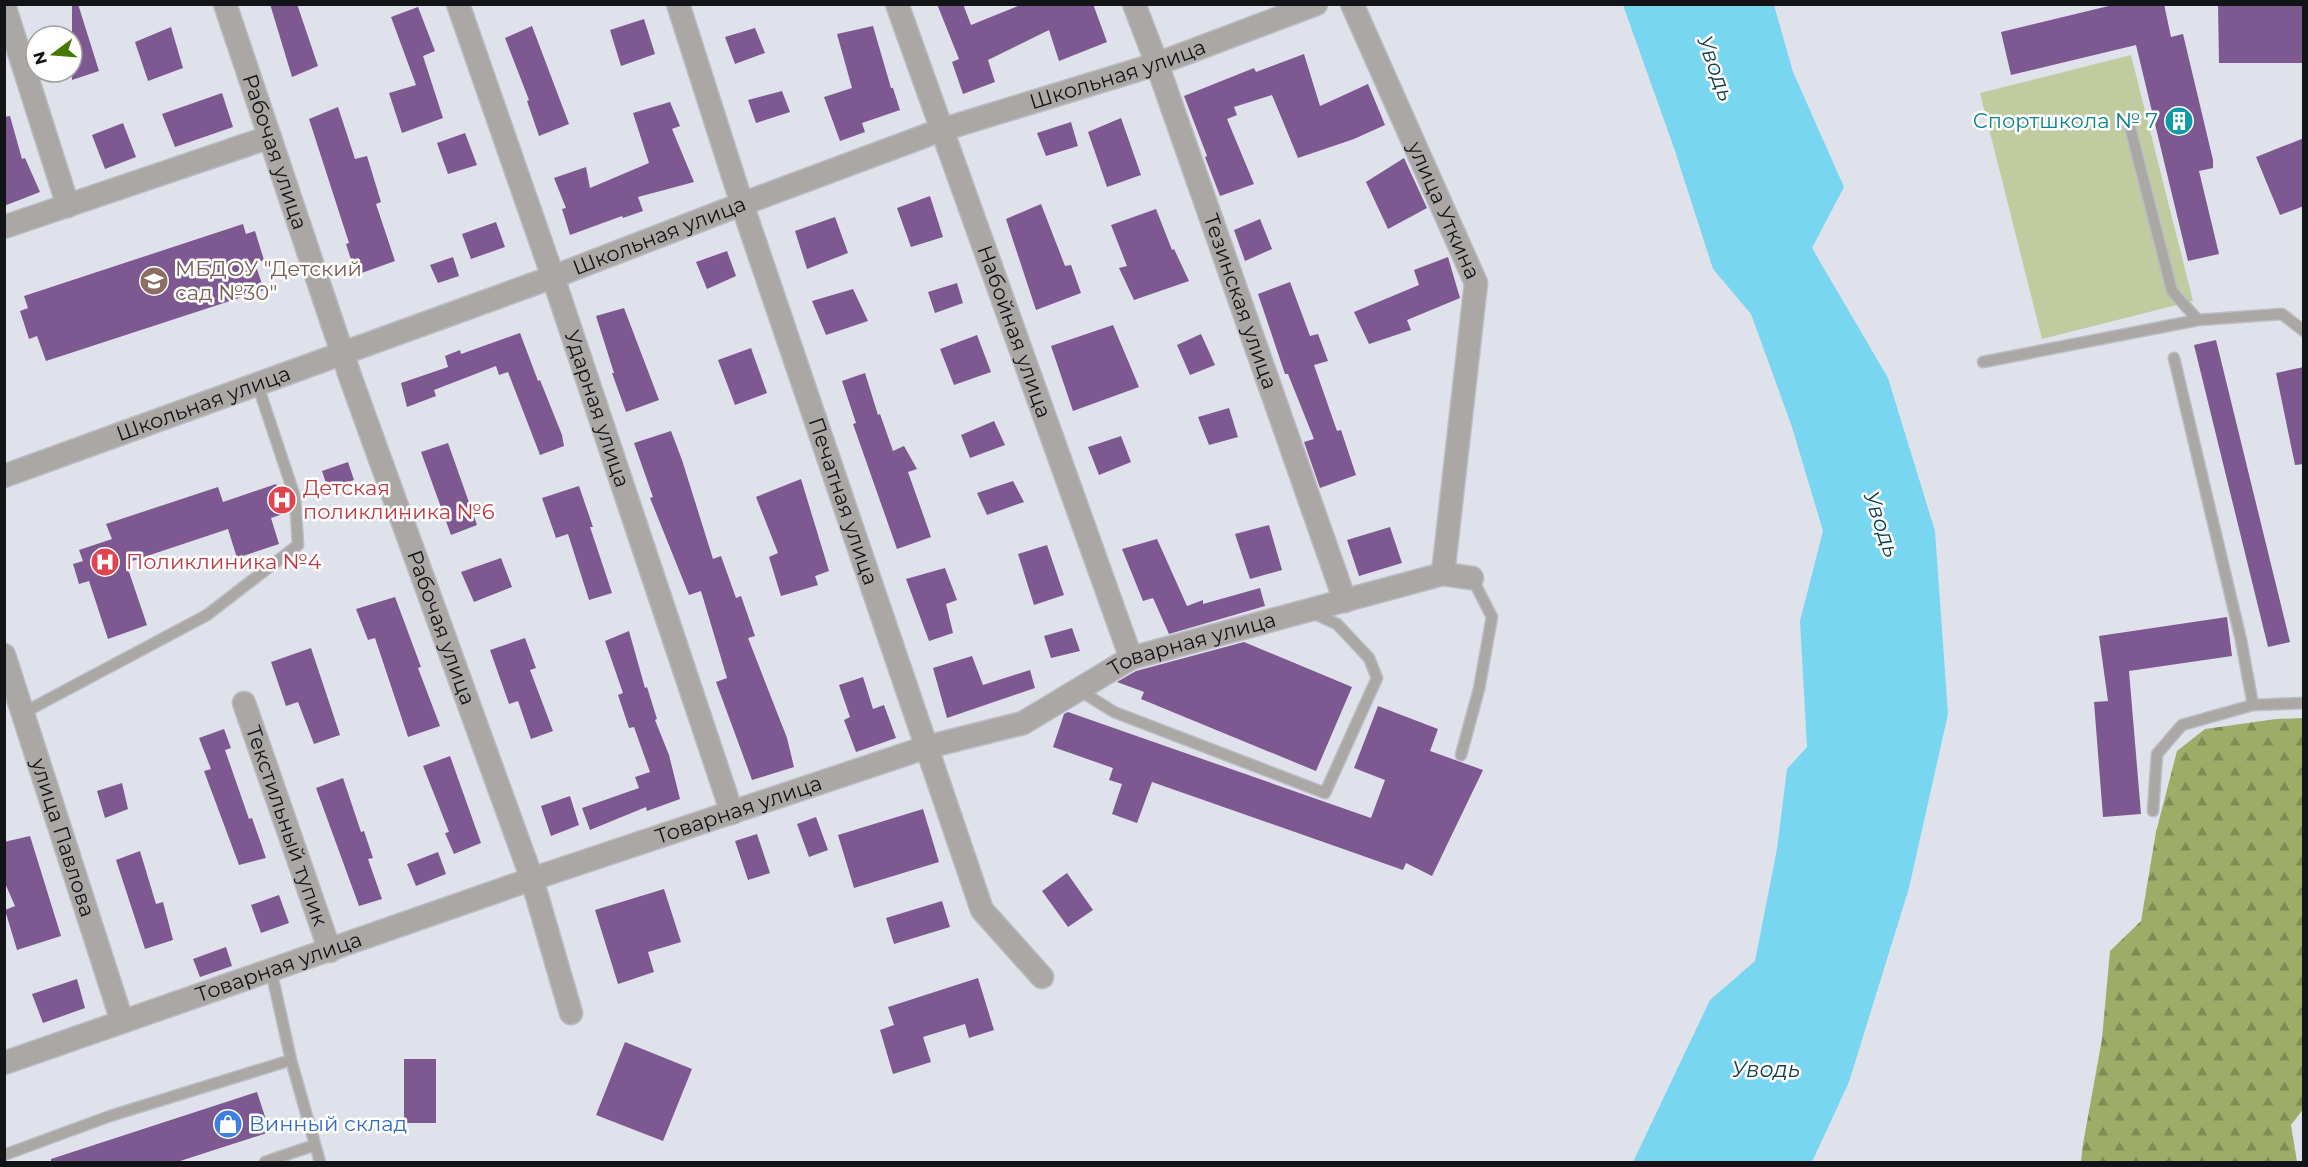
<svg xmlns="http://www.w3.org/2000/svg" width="2308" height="1167" font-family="Montserrat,sans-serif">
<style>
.green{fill:#c0cc9f}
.forest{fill:url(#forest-firs)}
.water{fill:#78d6f0}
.building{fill:#7e5890}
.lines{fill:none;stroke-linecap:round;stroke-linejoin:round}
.service-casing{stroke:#bbbdc5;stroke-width:13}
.minor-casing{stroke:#bbbdc5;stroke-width:25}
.service{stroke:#aba7a5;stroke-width:10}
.minor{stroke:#aba7a5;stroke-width:22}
.labels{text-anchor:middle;stroke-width:5;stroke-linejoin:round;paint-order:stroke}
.street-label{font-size:21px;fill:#131417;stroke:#fff}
.culture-label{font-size:21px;fill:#0d838f;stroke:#fff;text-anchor:end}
.education-label{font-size:21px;fill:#785e54;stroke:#fff;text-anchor:start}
.health-label{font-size:21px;fill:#be3a42;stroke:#fff;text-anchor:start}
.shop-label{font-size:21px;fill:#366cbe;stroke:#fff;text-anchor:start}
.water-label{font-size:22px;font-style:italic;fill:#113d48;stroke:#fff}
</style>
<defs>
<pattern id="forest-firs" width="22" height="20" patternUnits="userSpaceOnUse" patternTransform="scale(1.5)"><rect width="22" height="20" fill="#9dad67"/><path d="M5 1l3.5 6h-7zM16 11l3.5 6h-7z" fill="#7f8c54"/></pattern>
</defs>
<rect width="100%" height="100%" fill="#e0e2eb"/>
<path class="green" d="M2131,55L2193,301L2042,339L1980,93Z"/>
<path class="forest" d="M2303,718L2304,1108L2291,1125L2297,1162H2081L2083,1144L2102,1039L2110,951L2141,921L2156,832L2177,751L2205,729L2276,719Z"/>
<path class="water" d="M1623,5H1774L1793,72L1844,187L1812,248L1888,378L1935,531L1948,714L1909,888L1849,1082L1812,1162H1633L1710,1000L1755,961L1777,849L1787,769L1807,747L1800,621L1823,531L1792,427L1751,314L1713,269L1674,148Z"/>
<path class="building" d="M72,4H78L99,71L72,80Z
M270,4H297L318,66L292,77Z
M937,4H963L971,25L1023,4H1093L1107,42L1059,61L1049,30L988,60L995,82L963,94L952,62L959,59Z
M2117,4H2164L2171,37L2183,34L2213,160V168L2199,171L2219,254L2188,261L2136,45L2011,75L2001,32Z
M2218,4H2304V63H2219Z
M418,7L435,51L423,56L443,118L402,133L389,93L416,85L391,17Z
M644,19L655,54L621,66L610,30Z
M532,26L569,124L539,136L527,101L529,100L505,38Z
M873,26L891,88H893L900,110L862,123L865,132L840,141L824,97L852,88L837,34Z
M171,27L183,68L148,81L135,42Z
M755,28L765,53L735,64L725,37Z
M1304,54L1320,106L1368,84L1385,125L1354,139L1298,158L1272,95L1234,107L1237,115L1227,119L1254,184L1220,196L1205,157L1207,156L1184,96L1254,68L1256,72Z
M782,91L790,112L756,123L748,100Z
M222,93L233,127L175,147L162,114Z
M670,102L680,126L672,129L694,182L638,197L643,211L623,218L622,216L570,235L562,209L566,208L554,178L586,167L590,188L649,163L633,113Z
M338,107L355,159L367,156L381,202L376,204L395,261L356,275L346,244L349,243L309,119Z
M10,116L22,159L25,158L40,192L4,206V117Z
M1121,118L1141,175L1107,187L1088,132Z
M1071,122L1078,146L1046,156L1037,133Z
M123,123L136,157L105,169L92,135Z
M465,133L477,165L448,174L437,143Z
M2304,138V206L2280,215L2256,157Z
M1404,158L1427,208L1388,229L1366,182Z
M930,196L943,237L911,247L897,208Z
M1041,204L1065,266L1071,265L1081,293L1036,310L1006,219Z
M1156,209L1172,250L1174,249L1189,281L1134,300L1119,268L1127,266L1111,225Z
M835,217L848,253L807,269L795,231Z
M1260,219L1272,249L1245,261L1234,230Z
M496,222L505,247L471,259L462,234Z
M243,224L246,234L255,231L264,260L255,263L264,290L46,361L37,336L29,339L20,311L28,308L24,296Z
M727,251L736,276L707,289L696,262Z
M453,257L459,276L438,283L430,265Z
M1448,257L1460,298L1407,320L1411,330L1369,344L1354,312L1419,285L1414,270Z
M1290,282L1310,336L1318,334L1328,361L1314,365L1337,431L1341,430L1356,475L1320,488L1304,442L1314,439L1288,374H1285L1258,294Z
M957,283L963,303L935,313L928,292Z
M853,289L868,321L826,335L812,301Z
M624,308L659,400L626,412L612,373H614L596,316Z
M1113,325L1139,387L1073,411L1051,346Z
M520,333L538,381L540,380L562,435L564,446L540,455L508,372L499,375L496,366L434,390L436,396L407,407L401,383L448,367L445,356L460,350L461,354Z
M1201,334L1215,365L1190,375L1177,345Z
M977,335L991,372L954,385L940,349Z
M2216,340L2290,642L2268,647L2194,345Z
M751,348L767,393L735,405L718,360Z
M2304,367V464L2295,465L2276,373Z
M865,373L878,415L880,414L893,451L904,446L917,469L908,472L931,537L897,549L853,424L856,423L842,381Z
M1229,408L1238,437L1209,445L1198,417Z
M994,421L1005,445L970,458L961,435Z
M671,431L682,460L713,559L721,556L736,598L741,596L755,636L748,638L787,738L794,767L752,780L716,682L727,678L701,591L689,595L650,498L653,497L634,443Z
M1121,436L1131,462L1099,475L1088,447Z
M448,443L477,525L451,535L421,452Z
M348,462L354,480L328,489L322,471Z
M801,479L829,571L815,576L818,585L781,596L769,557L778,553L756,497Z
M1013,481L1024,502L987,515L977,493Z
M276,484L286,513L271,518L279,544L237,558L228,529L126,563L147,625L108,639L89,581L79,584L73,564L83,561L79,550L112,539L106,524L218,487L223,502Z
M579,486L593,527H590L612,593L589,600L568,534L556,538L542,498Z
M1269,525L1282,570L1250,579L1235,534Z
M1390,527L1402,563L1359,576L1347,540Z
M1157,539L1187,606L1203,600V604L1260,588L1265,606L1169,634L1153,598L1143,601L1122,549Z
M1047,545L1064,595L1034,605L1018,554Z
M501,558L512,587L474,602L461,572Z
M945,568L957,600L946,604L953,633L929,641L906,579Z
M395,597L421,667L418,668L440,726L408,737L375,638L368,640L356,609Z
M2227,617L2232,656L2129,671L2141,814L2103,817L2094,702L2108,701L2099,636Z
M1072,628L1080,651L1051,658L1044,636Z
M629,631L645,688L647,687L657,719L655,720L669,755L680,799L647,811L646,807L590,830L582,808L639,788L635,777L650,772L634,727L629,728L618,695L623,693L605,641Z
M525,638L536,668L530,670L553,731L531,739L518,701L509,704L490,650Z
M1244,642L1352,687L1316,771L1141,699L1144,692L1117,682L1136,671Z
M311,648L340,735L314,744L298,702L286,706L271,662Z
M972,656L983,685L1030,670L1035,688L947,718L933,668Z
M863,677L873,709L884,705L896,738L856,752L844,720L850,717L839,685Z
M1378,706L1438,729L1430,751L1483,770L1432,876L1406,863L1403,870L1152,782L1137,823L1112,814L1122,784L1109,780L1113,768L1053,747L1064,714L1068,712L1371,818L1385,780L1354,768Z
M224,729L231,748L225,750L249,819L252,818L266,858L239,865L204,771L211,769L199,738Z
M450,756L481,843L454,854L445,833L449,832L423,766Z
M343,778L361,832L364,831L373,858L368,859L382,899L359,906L316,788Z
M122,783L128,809L105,818L97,791Z
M570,796L579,825L551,836L541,806Z
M923,809L939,862L854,888L838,835Z
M816,817L828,850L809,857L797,824Z
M757,834L770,873L748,880L735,841Z
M30,836L61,936L17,950L5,910L15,906L4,881V842Z
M140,851L156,904L163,902L173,940L145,949L116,860Z
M438,852L446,874L416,886L407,864Z
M1067,873L1093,910L1068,927L1042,891Z
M664,889L681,942L648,952L654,972L618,984L595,910Z
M279,895L289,923L261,933L251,905Z
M942,901L950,927L894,944L886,918Z
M226,947L232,966L200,977L193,959Z
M978,978L994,1030L969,1038L965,1024L923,1037L931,1062L893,1074L880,1030L894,1025L888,1007Z
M77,979L85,1008L43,1023L32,994Z
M625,1042L692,1069L663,1141L596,1115Z
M404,1059H436V1123H404Z
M257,1092L270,1132L177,1162H51V1159Z"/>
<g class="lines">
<g class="service-casing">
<path id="service" d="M2130,127L2172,291L2198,320
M2174,358L2241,640L2253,705
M1983,362L2198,320L2282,314L2304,331
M1079,690L1114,712L1325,793L1377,678L1369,658L1337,624L1313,613
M23,713L207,615L298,545L295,497L257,383
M1461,755L1479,689L1492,617L1472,578
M2153,811L2157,754L2182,725L2253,705L2304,703
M291,1060L320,1162
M4,1155L110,1116L291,1060L271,970
M265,1162L315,1145"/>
</g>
<g class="minor-casing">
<g id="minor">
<path id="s1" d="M225,4L351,379L532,879L571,1013"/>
<path id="s2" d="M458,4L553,277L732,813"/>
<path id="s3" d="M678,4L742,204L982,910L1042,977"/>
<path id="s4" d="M897,4L1131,658"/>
<path id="s5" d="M1134,4L1157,64L1345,601"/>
<path id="s6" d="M1352,4L1476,283L1443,574"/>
<path d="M4,5L68,206"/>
<path d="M4,227L270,137"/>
<path id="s7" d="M4,476L553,277L742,204L941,130L1157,64L1316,4"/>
<path id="s8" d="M4,655L122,1021"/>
<path id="s9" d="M244,703L330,951"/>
<path id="s10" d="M4,1063L532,879L927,747L1023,723L1131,658L1443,574L1472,578"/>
</g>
</g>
<use href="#service" class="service"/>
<use href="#minor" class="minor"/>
</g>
<defs>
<g id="building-disc" transform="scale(1.5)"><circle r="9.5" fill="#0f9aa8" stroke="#fff"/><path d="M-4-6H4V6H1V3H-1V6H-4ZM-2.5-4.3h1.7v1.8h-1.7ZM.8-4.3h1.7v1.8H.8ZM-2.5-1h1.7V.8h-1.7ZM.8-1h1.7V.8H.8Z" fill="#fff"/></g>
<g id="school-disc" transform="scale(1.5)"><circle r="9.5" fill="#8d6e63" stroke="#fff"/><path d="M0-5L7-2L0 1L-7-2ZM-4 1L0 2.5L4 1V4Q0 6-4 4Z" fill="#fff"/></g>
<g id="hospital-disc" transform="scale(1.5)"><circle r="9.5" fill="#e0444e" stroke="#fff"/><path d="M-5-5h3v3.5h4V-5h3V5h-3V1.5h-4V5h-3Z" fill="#fff"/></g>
<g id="shop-disc" transform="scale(1.5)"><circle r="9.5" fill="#3f7fe0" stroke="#fff"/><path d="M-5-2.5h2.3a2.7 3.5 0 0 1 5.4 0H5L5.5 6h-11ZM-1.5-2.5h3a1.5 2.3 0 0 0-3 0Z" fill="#fff"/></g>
</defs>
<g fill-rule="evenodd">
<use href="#building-disc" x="2179" y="121"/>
<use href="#school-disc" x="154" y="281"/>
<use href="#hospital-disc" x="282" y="500"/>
<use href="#hospital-disc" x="105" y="562"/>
<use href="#shop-disc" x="228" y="1124"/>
</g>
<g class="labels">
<g class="street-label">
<text dy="7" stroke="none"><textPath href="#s7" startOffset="1184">Школьная улица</textPath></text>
<text dy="7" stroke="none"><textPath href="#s1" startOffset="156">Рабочая улица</textPath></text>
<text dy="7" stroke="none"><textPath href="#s6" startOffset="226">улица Уткина</textPath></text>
<text dy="7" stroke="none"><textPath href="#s7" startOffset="698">Школьная улица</textPath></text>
<text dy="7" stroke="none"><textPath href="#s5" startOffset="316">Тезинская улица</textPath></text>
<text dy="7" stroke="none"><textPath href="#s4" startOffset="348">Набойная улица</textPath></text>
<text dy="7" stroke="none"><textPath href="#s7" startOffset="212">Школьная улица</textPath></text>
<text dy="7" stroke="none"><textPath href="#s2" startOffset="428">Ударная улица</textPath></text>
<text dy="7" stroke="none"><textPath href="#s3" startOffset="524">Печатная улица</textPath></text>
<text dy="7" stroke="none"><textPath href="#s1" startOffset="660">Рабочая улица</textPath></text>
<text dy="7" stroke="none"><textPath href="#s10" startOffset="1263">Товарная улица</textPath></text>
<text dy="7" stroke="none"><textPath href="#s10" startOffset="777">Товарная улица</textPath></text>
<text dy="7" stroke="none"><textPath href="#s9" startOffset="130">Текстильный тупик</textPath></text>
<text dy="7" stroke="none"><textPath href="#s8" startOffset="192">улица Павлова</textPath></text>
<text dy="7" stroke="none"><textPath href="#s10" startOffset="291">Товарная улица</textPath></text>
</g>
<g class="culture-label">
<text x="2158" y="128">Спортшкола № 7</text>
</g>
<g class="education-label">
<text x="175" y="276">МБДОУ "Детский<tspan x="175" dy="24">сад №30"</tspan></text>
</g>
<g class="health-label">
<text x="303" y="495">Детская<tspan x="303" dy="24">поликлиника №6</tspan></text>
<text x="126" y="569">Поликлиника №4</text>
</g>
<g class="shop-label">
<text x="249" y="1131">Винный склад</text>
</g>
<g class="water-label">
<text transform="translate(1716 68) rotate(70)" y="8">Уводь</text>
<text transform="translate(1882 524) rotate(71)" y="8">Уводь</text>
<text x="1766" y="1077">Уводь</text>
</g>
</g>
<rect width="2308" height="1167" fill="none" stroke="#131417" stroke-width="12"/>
<g transform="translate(54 54) rotate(254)"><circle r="28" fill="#ffffff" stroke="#a1a1a2" stroke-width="1.5"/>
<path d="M0-4.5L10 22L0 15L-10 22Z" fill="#467700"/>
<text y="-9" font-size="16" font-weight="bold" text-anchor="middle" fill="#131417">N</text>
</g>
</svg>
